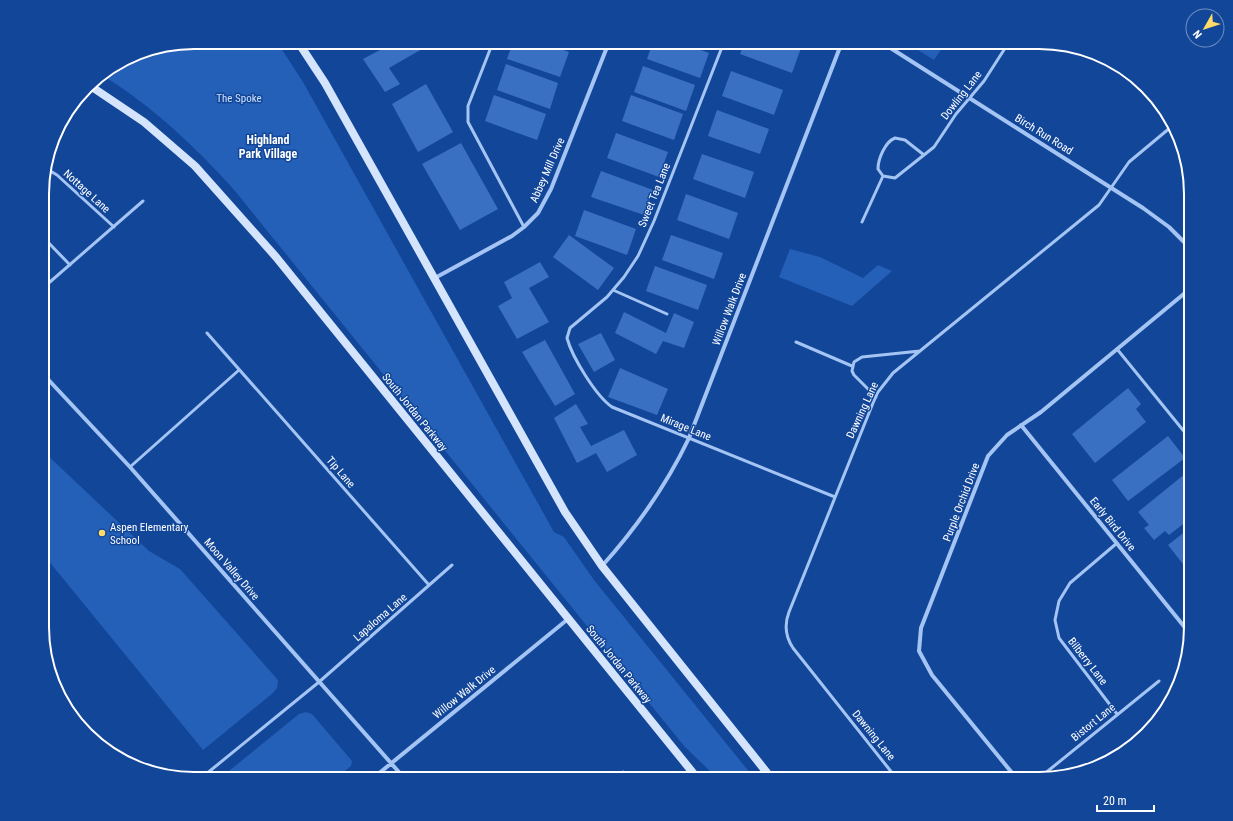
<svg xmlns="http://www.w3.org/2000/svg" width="1233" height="821" font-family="'Roboto Condensed',sans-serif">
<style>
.green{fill:#245fb8}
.building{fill:#3a70c1}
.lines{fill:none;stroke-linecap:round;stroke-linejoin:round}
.lane{stroke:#a4c4f4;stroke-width:3}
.street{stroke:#a4c4f4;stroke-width:4}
.secondary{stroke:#d4e4fd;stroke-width:8}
.poi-dot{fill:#ffdb67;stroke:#124699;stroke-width:1.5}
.labels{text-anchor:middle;stroke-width:3;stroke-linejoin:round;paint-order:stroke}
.street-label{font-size:11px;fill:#fff;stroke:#124699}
.park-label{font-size:11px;fill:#cde0fe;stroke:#124699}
.poi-label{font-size:11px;fill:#fff;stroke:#124699;text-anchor:start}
.neighbourhood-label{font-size:12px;font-weight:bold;fill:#fff;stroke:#124699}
.rim{fill:none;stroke:#fff;stroke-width:2}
</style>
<rect width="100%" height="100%" fill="#124699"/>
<path class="green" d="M194,42H277L303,82L554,532L564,537L594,580L755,779H718L684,746L235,191C195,146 152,106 102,75L136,53Z
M905,42H946L934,60Z
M790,249L820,257L863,278L878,265L892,271L852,306L779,277Z
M43,451L149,551L180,569L278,680L277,688L273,693L203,750L43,554Z
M306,712L312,714L352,761L351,766L335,779H219L299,714Z"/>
<path class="building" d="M376,42H417L422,49L389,68L400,84L385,92L363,59L380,50Z
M513,42H541L569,52L560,77L507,59Z
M653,42H679L709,53L700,78L647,59Z
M693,42H714L712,49Z
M744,42H785L801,48L792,73L740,54Z
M506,64L558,83L550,109L497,90Z
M643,66L695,85L686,111L634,92Z
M731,71L783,90L774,115L722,96Z
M426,84L453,132L418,152L392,104Z
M494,95L546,114L537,140L485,121Z
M631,95L683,114L674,140L622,121Z
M717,110L769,129L760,154L708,136Z
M616,133L668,152L659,177L607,158Z
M461,143L498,209L460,230L422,164Z
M702,154L754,172L745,198L693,179Z
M601,171L653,190L644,215L591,197Z
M686,194L738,213L729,239L677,220Z
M584,210L636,229L627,255L575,236Z
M569,235L614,268L598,290L553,257Z
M671,235L723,253L714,279L662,260Z
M540,262L549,277L529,288L549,322L517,339L498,306L512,298L504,282Z
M655,266L707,285L698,310L646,291Z
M624,312L666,333L674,313L694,322L684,348L663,341L656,354L615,333Z
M601,333L615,360L594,372L578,344Z
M545,340L575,394L555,406L522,352Z
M620,368L668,389L657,415L608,397Z
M1128,388L1141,404L1136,409L1146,422L1095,463L1072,434Z
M576,404L588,424L580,427L591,446L624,430L637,455L607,472L596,453L577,463L554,418Z
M1168,436L1185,458L1128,501L1112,480Z
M1186,473L1191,479V518L1169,535L1165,531L1154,540L1144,528L1149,525L1138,512Z
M1191,527V564L1186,568L1168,545Z"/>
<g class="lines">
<path class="lane" d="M493,42L468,106V122L524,227
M724,42L654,221L638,256L624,277L607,297L570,328L567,338C572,357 596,396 612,407L835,497
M1171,127L1172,121
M924,155L905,140L895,138C885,142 878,159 878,169L883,176L895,178L934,147L956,114L984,81L1009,42
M44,170L52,172L57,175L114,227
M862,222L883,176
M43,237L70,265
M43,288L143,201
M613,290L667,314
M207,333L429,585
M796,342L852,366
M1117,349L1191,440
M876,397L854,375L852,371L854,362L862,357L920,351
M130,467L239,370
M1117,543L1070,583L1059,601L1055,620L1059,638L1117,714
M200,779L319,682L452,565
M610,779L623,772
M897,779L793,648C785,636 784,625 789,612L873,403L878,392L893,373L1099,205L1129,162L1171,127
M1038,779L1159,681"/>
<path class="street" d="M881,42L1143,208L1169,227L1191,249
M433,279L512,236L524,227L538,213L551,189L609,42
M43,374L130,467L405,779
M1021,425L1191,635
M602,566C638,526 666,486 689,438L842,42
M372,779L568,619
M1017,779L932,675L919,651L921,628L988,456L1007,435L1041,412L1191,288"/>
<path class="secondary" d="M298,42L325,83L565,512L602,566L772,779
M89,85L144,122L195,166L276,257L698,779"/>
</g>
<circle class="poi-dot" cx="102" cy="533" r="4"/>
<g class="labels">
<g class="street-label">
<text transform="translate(961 95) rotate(-52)" y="4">Dowling Lane</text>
<text transform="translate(1044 134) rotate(32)" y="4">Birch Run Road</text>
<text transform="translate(547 170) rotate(-66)" y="4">Abbey Mill Drive</text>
<text transform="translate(87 191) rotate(42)" y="4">Nottage Lane</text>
<text transform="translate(654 195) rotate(-68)" y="4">Sweet Tea Lane</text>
<text transform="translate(729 309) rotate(-69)" y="4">Willow Walk Drive</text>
<text transform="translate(862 410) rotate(-65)" y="4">Dawning Lane</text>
<text transform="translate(415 412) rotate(51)" y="4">South Jordan Parkway</text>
<text transform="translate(686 427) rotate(22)" y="4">Mirage Lane</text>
<text transform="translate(341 472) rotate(49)" y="4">Tip Lane</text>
<text transform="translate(961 502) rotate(-69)" y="4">Purple Orchid Drive</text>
<text transform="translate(1113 524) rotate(51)" y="4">Early Bird Drive</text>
<text transform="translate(232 569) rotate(49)" y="4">Moon Valley Drive</text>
<text transform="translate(380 617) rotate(-41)" y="4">Lapaloma Lane</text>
<text transform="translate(1088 661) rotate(52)" y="4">Bilberry Lane</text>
<text transform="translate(619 664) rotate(51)" y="4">South Jordan Parkway</text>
<text transform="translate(464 692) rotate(-39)" y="4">Willow Walk Drive</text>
<text transform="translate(1093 722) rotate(-39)" y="4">Bistort Lane</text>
<text transform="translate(874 735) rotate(51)" y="4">Dawning Lane</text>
</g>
<g class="park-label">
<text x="239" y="102">The Spoke</text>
</g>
<g class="poi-label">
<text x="110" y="531">Aspen Elementary<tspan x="110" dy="13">School</tspan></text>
</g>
<g class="neighbourhood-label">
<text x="268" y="144">Highland<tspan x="268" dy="14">Park Village</tspan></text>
</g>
</g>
<path d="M0 0H1233V821H0ZM194 49H1039A145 145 0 0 1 1184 194V627A145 145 0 0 1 1039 772H194A145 145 0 0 1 49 627V194A145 145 0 0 1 194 49Z" fill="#124699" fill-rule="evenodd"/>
<path class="rim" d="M194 49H1039A145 145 0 0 1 1184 194V627A145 145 0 0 1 1039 772H194A145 145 0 0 1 49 627V194A145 145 0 0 1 194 49Z"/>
<g transform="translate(1205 28) rotate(231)"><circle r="19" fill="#124699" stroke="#7190c2"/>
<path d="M0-3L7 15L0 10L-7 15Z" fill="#ffdb67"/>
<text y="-6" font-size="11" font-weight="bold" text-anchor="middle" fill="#ffffff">N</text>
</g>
<path d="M1097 805v6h57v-6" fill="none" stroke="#ffffff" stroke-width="2"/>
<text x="1103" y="805" font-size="12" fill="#ffffff" stroke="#124699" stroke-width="3" paint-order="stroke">20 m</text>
</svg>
